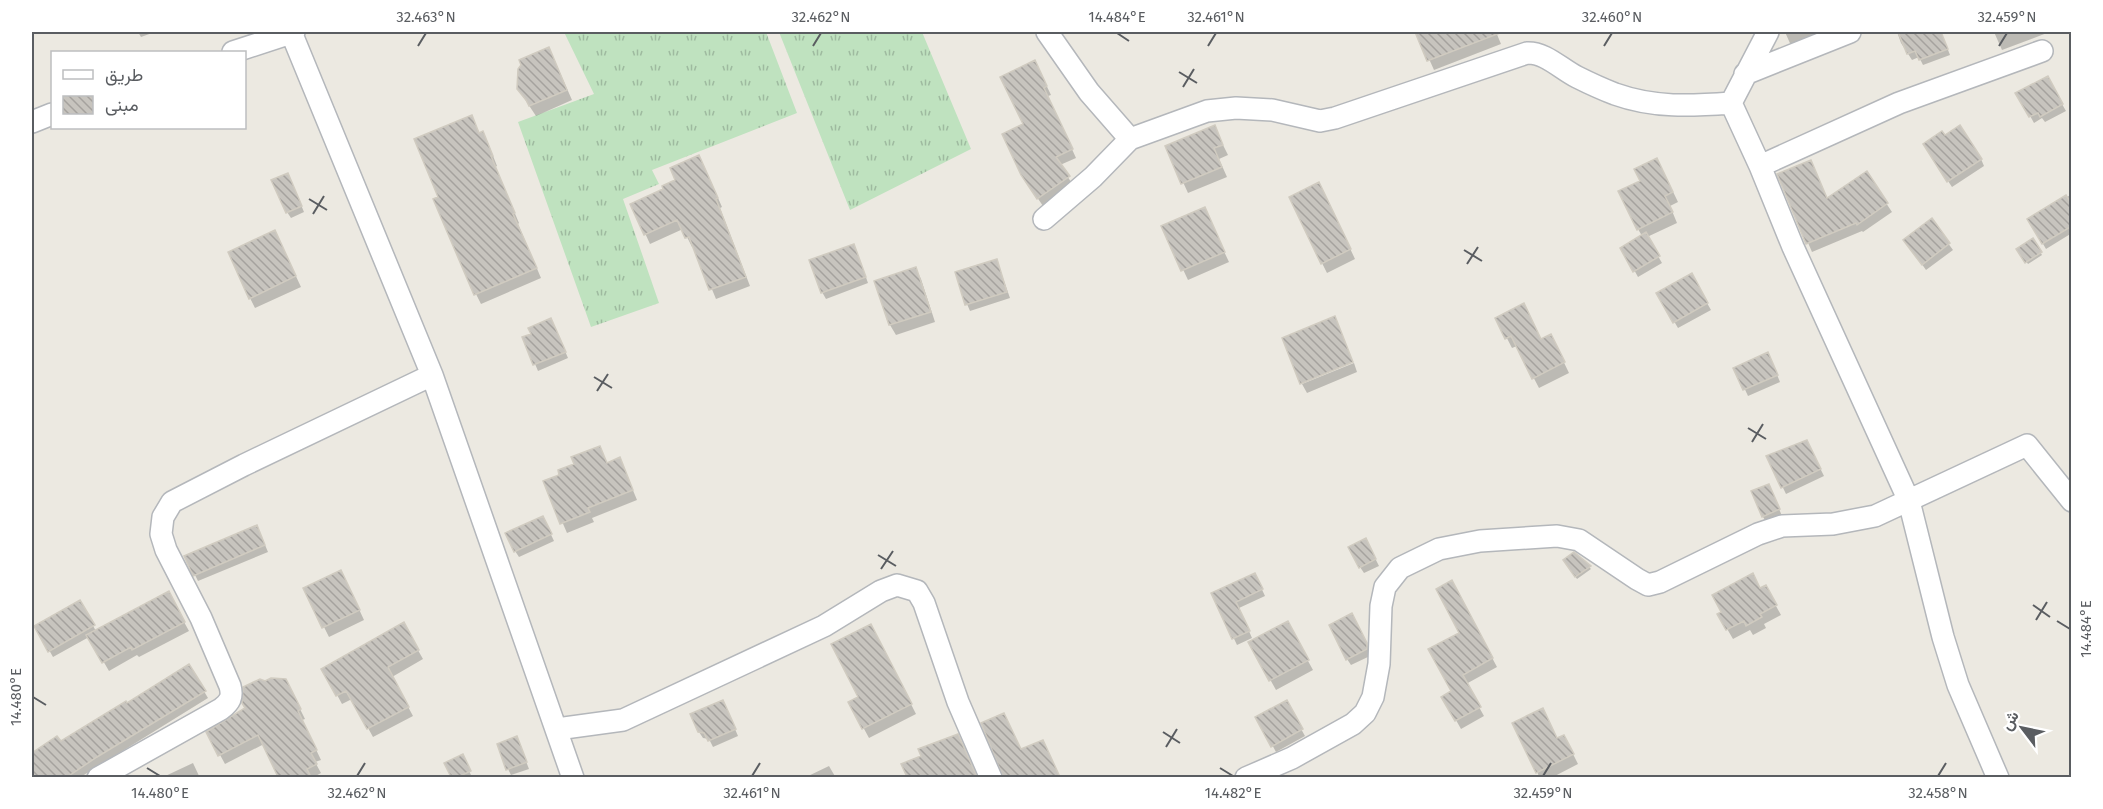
<svg xmlns="http://www.w3.org/2000/svg" width="2103" height="809" font-family="'Fira Sans',Vazirmatn,sans-serif">
<style>
.grass{fill:url(#grass-tufts)}
.shadow{fill:#0003}
.building{fill:url(#building-back-hatch);stroke:#d0cbc0;stroke-width:1.5}
.lines{fill:none;stroke-linecap:round;stroke-linejoin:round}
.minor-casing{stroke:#b4b7bb;stroke-width:24}
.minor{stroke:#fff;stroke-width:21}
.ticks{fill:none;stroke:#5a5d61;stroke-width:2}
.neatline{fill:none;stroke:#5a5d61;stroke-width:2}
.ticks-label{font-size:15px;text-anchor:middle;fill:#5a5d61}
</style>
<defs>
<pattern id="grass-tufts" width="24" height="20" patternUnits="userSpaceOnUse" patternTransform="scale(1.5)"><rect width="24" height="20" fill="#bfe2bf"/><path d="M3 7l-1-3M5 7V3M7 7l1-3M15 17l-1-3M17 17v-4M19 17l1-3" fill="none" stroke="#9eba9f"/></pattern>
<pattern id="building-back-hatch" width="6" height="6" patternUnits="userSpaceOnUse" patternTransform="scale(1.5)"><rect width="6" height="6" fill="#c7c4be"/><path d="M-1 5l2 2M0 0l6 6M5-1l2 2" fill="none" stroke="#a5a29e"/></pattern>
</defs>
<rect width="100%" height="100%" fill="#ece9e1"/>
<path class="grass" d="M564,32H766L797,113L652,170L659,184L623,199L659,303L591,327L518,122L594,94Z
M779,32H922L971,149L850,210Z"/>
<path class="shadow" d="M138,32H155L141,37Z
M1417,32H1496L1501,44L1434,70Z
M1785,32H1825L1793,50Z
M1897,32H1941L1950,55L1923,65L1919,57L1912,60L1901,43Z
M1994,32H2046L2047,33L2002,50Z
M554,59L572,100L536,116L518,89Z
M1039,70L1051,95L1048,96L1076,158L1060,165L1073,185L1043,206L1028,184L1025,125Z
M2047,78L2066,111L2045,122L2042,118L2034,123L2018,94Z
M471,117L480,134L482,133L488,143L497,166L495,167L519,223L518,224L541,278L481,304L476,294Z
M1214,127L1228,155L1219,159L1227,177L1188,193L1167,147Z
M1945,137L1981,159L1984,166L1952,187L1928,151Z
M704,166L722,207L720,208L750,286L716,299L694,246L692,247L683,229L650,244L632,205L665,190Z
M1662,169L1678,202L1670,206L1677,223L1647,237L1662,263L1638,277L1622,248L1642,236L1638,229Z
M1815,170L1828,200L1866,173L1892,212L1863,232L1862,231L1812,252L1779,175Z
M291,181L304,212L291,218L287,212Z
M1324,193L1355,259L1327,273L1322,263Z
M2072,194V233L2046,249L2029,220Z
M1204,209L1229,262L1188,280L1163,227Z
M1931,220L1953,250L1926,270L1909,246Z
M2033,240L2042,255L2028,264L2018,249Z
M280,242L301,287L255,308L250,298Z
M857,252L868,283L826,299L822,292Z
M997,261L1010,298L970,311L967,304Z
M916,269L921,279L935,322L896,335L890,325L876,282Z
M1691,275L1711,310L1678,328L1658,294Z
M551,319L568,358L538,371L524,338L533,335Z
M1497,319L1556,346L1569,373L1539,388L1517,346L1512,348Z
M1771,360L1780,382L1748,396L1735,368Z
M1354,363L1357,372L1307,393L1302,384Z
M599,447L607,464L620,459L637,500L592,518L594,522L567,533L545,482L561,476Z
M1810,448L1824,476L1786,494L1768,457Z
M1772,492L1782,516L1767,523L1763,517Z
M546,524L554,541L519,557L515,551Z
M260,533L268,552L198,581L186,557Z
M1369,546L1379,566L1364,573L1360,567Z
M1565,561L1589,567L1591,569L1577,579Z
M346,581L364,620L329,637L324,627Z
M1258,581L1265,596L1239,608L1252,638L1237,645L1213,594Z
M1456,590L1497,667L1466,684L1484,716L1461,729L1443,697L1453,692L1461,633Z
M1760,590L1771,597L1781,615L1764,624L1766,628L1753,635L1750,630L1733,639L1719,615Z
M168,593L189,631L139,657L137,655L109,671L89,637L53,657L36,627L79,602L96,631Z
M1355,621L1370,651V656L1351,665L1347,659Z
M1287,623L1313,670L1276,690L1250,643Z
M403,624L423,659L392,677L413,716L373,737L352,699L342,704L323,669Z
M876,635L916,714L869,738L850,703L860,698Z
M189,666L208,698L79,778H35L32,772V755L57,738L60,743L127,705Z
M290,689L305,719L302,720L321,760L315,762L321,773L312,778H280L264,744L225,764L208,733L247,708Z
M1286,702L1305,736L1276,752L1257,717Z
M726,708L738,736L713,747L709,739L703,738L699,732Z
M517,738L529,769L511,775L508,769Z
M1557,740L1569,746L1578,764L1551,778H1540L1537,772Z
M963,745L977,778H908L903,764Z
M1047,749L1059,778H1005L1004,773L1021,751Z
M462,756L471,775L465,778H452L446,764Z
M193,763L200,778H161Z
M829,766L836,778H804Z"/>
<path class="building" d="M1415,32H1499L1500,33L1427,61Z
M1898,32H1941L1948,49L1919,60L1915,51L1907,54Z
M549,47L567,90L529,106L526,100L517,89L518,69L521,65L519,60Z
M1035,60L1047,86L1044,88L1073,149L1056,157L1070,176L1037,199L1021,175L1002,134L1023,124L1000,77Z
M2048,76L2063,104L2040,117L2038,113L2029,117L2015,93Z
M472,115L479,133L483,131L493,156H491L515,213L513,214L537,268L474,295L433,199L438,197L414,139Z
M1215,125L1223,145L1214,148L1222,167L1181,184L1165,146Z
M1960,125L1982,159L1947,182L1923,144L1942,131L1945,135Z
M699,155L718,198L716,199L746,277L709,290L689,237L685,238L677,220L644,235L630,204L663,189L662,186L675,180L670,168Z
M1657,158L1673,192L1665,196L1673,212L1637,230L1618,191L1640,181L1634,169Z
M1811,160L1827,198L1867,171L1888,203L1857,225L1856,223L1806,244L1777,174Z
M288,173L302,206L286,213L271,180Z
M1319,182L1351,249L1321,264L1289,197Z
M2066,195L2072,205V226L2042,244L2027,219Z
M1205,207L1225,252L1181,271L1161,226Z
M1932,218L1950,243L1922,265L1903,240Z
M275,230L296,276L249,299L228,252Z
M1646,232L1660,256L1633,272L1620,248Z
M2033,238L2042,252L2025,263L2016,249Z
M854,244L866,277L821,293L809,260Z
M997,259L1007,292L965,305L955,272Z
M916,267L931,312L889,325L874,281Z
M1692,273L1708,303L1673,323L1656,293Z
M1524,303L1541,339L1551,334L1565,362L1532,379L1511,336L1505,339L1495,318Z
M1335,316L1353,362L1300,384L1282,338Z
M551,318L566,352L533,365L522,337L531,334L528,328Z
M1768,352L1778,375L1743,390L1733,368Z
M1807,440L1821,469L1781,488L1766,456Z
M600,446L607,463L620,457L633,490L588,508L590,512L560,524L543,481L559,475L558,470L574,464L571,457Z
M1769,484L1780,509L1762,517L1751,491Z
M543,516L552,534L514,552L505,533Z
M257,525L265,545L193,576L184,556Z
M1366,538L1376,559L1359,568L1348,547Z
M1574,552L1591,566L1575,577L1563,560Z
M341,570L360,610L322,628L303,588Z
M1255,573L1263,589L1236,602L1250,631L1232,639L1211,593Z
M1753,573L1760,588L1766,585L1777,605L1760,614L1762,617L1746,626L1744,621L1726,630L1717,614L1721,612L1712,595Z
M1452,580L1493,658L1463,675L1481,707L1455,721L1441,697L1451,691L1428,649L1459,633L1436,589Z
M169,591L185,622L132,650L131,647L102,663L86,635Z
M80,600L95,625L48,652L34,626Z
M1352,613L1367,643V649L1346,660L1329,625Z
M1288,621L1309,660L1269,681L1248,642Z
M404,622L419,650L388,667L409,707L367,729L346,691L336,696L321,669Z
M871,624L912,704L862,729L848,702L858,697L831,644Z
M189,664L206,691L97,757L67,777H32V753L57,736L61,741L126,701L127,703Z
M271,678L286,679L301,709L298,711L317,750L311,753L317,764L307,769L311,777H278L258,735L218,756L206,732L245,708L242,703L243,687L260,679L265,681Z
M723,700L736,729L708,741L704,733L698,732L690,714Z
M1287,700L1303,729L1271,747L1255,717Z
M1543,708L1557,738L1564,735L1574,754L1536,773L1512,723Z
M1004,713L1021,749L1043,740L1060,777H1003L981,723Z
M958,734L977,777H907L901,764L921,756L918,749Z
M517,736L527,762L506,770L497,744Z
M463,754L471,771L458,777H451L444,763Z"/>
<g class="lines">
<g class="minor-casing">
<path id="minor" d="M291,32L432,375L573,778
M1047,32L1089,92L1130,139L1207,111L1236,108L1272,110L1320,121L1335,118L1527,53C1545,52 1561,69 1577,77C1589,83 1602,89 1615,94C1654,108 1691,106 1731,103
M1768,32L1731,103L1760,166L1793,247L1909,501L1943,637L1958,685L1998,778
M233,52L294,32
M1745,74L1850,32
M32,122L52,114
M1760,166L1899,103L2042,51
M1044,219L1093,177L1130,139
M557,729L623,720L824,626L881,591L897,585L917,591L924,603L958,702L991,778
M98,778L221,709C230,702 233,697 230,686L201,618L166,550L161,534L163,517L172,502L244,465L432,375
M1246,778L1292,758L1353,724L1365,713L1373,697L1379,664L1381,606L1385,587L1400,568L1439,549L1480,541L1557,536L1579,540L1637,579L1648,585L1660,582L1758,534L1782,526L1833,524L1875,516L2027,445L2072,501"/>
</g>
<use href="#minor" class="minor"/>
</g>
<path class="ticks" d="M1117,33L1129,41M418,46L426,33M813,46L821,33M1208,46L1216,33M1604,46L1612,33M1999,46L2007,33M1179,72L1197,83M1183,87L1194,69M309,199L327,210M313,214L324,196M1464,250L1482,261M1467,264L1478,247M594,377L612,388M597,391L608,374M1748,428L1766,439M1752,442L1763,424M878,555L896,566M881,569L893,551M2033,605L2050,617M2036,620L2047,602M2057,621L2070,629M33,697L46,705M1163,732L1180,743M1166,747L1177,729M147,768L160,776M1220,768L1233,776M357,776L365,763M752,776L760,763M1543,776L1551,763M1938,776L1946,763"/>
<rect width="2103" height="809" fill="none" stroke="#ffffff" stroke-width="66"/>
<rect x="51" y="51" width="195" height="78" fill="#ffffff" stroke="#bdbec0" stroke-width="1.5"/>
<rect x="63" y="70" width="30" height="9" fill="#ffffff" stroke="#bdbec0" stroke-width="1.5"/>
<text x="105" y="81" font-size="18" fill="#5a5d61">طريق</text>
<rect x="63" y="96" width="30" height="18" fill="url(#building-back-hatch)" stroke="#bdbec0" stroke-width="1.5"/>
<text x="105" y="111" font-size="18" fill="#5a5d61">مبنى</text>
<g transform="translate(2022 728) rotate(302)" stroke="#ffffff" stroke-width="4.5" paint-order="stroke">
<path d="M0-4.5L10 22L0 15L-10 22Z" fill="#5a5d61"/>
<text y="-9" font-size="16" font-weight="bold" text-anchor="middle" fill="#5a5d61">ش</text>
</g>
<rect x="33" y="33" width="2037" height="743" class="neatline"/>
<g class="ticks-label">
<text x="426" y="22">32.463°N</text>
<text x="821" y="22">32.462°N</text>
<text x="1117" y="22">14.484°E</text>
<text x="1216" y="22">32.461°N</text>
<text x="1612" y="22">32.460°N</text>
<text x="2007" y="22">32.459°N</text>
<text transform="translate(2086 629) rotate(-90)" y="5">14.484°E</text>
<text transform="translate(16 697) rotate(-90)" y="5">14.480°E</text>
<text x="160" y="798">14.480°E</text>
<text x="357" y="798">32.462°N</text>
<text x="752" y="798">32.461°N</text>
<text x="1233" y="798">14.482°E</text>
<text x="1543" y="798">32.459°N</text>
<text x="1938" y="798">32.458°N</text>
</g>
</svg>
